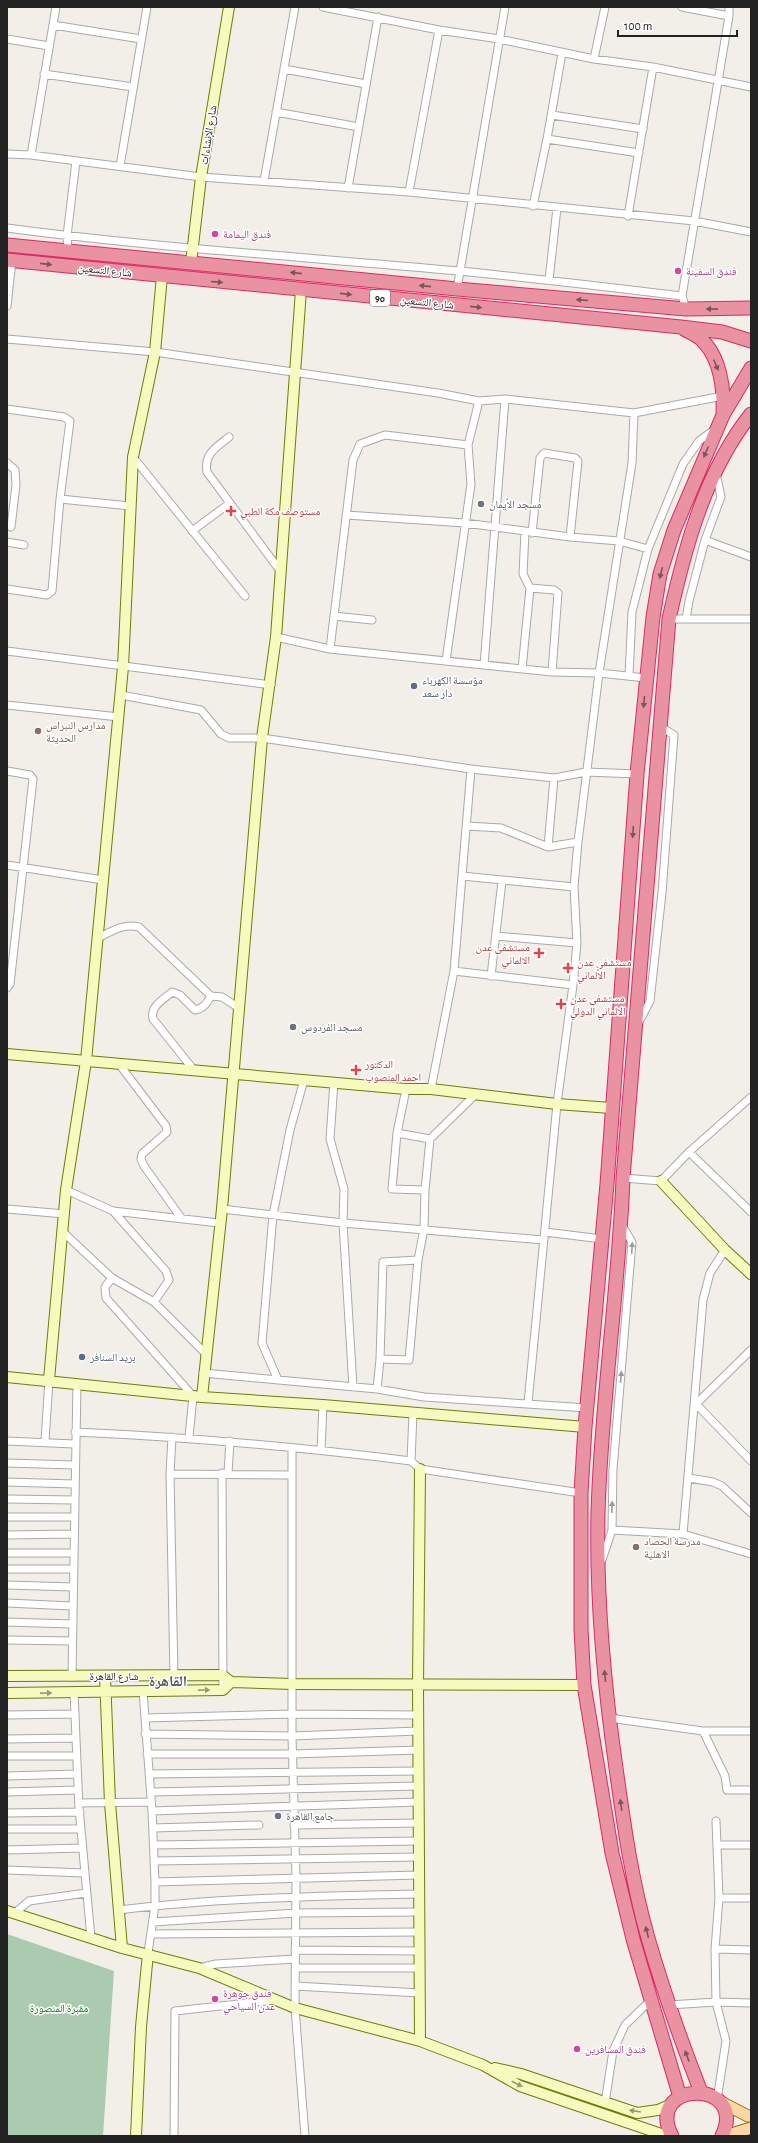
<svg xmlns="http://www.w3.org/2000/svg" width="758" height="2143" font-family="'Alegreya Sans','Noto Naskh Arabic',sans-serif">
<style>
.cemetery{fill:#aacbaf}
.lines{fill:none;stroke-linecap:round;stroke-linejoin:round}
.street-casing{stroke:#a9a9a9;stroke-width:9}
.secondary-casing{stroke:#707d05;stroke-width:12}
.primary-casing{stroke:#a06b00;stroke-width:13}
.highway-casing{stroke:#dc2a67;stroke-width:15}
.street{stroke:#fff;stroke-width:7}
.secondary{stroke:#f7fabf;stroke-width:10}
.primary{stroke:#fcd6a4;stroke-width:11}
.highway{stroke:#e892a2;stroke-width:13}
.oneway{fill:#7b545c}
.oneway2{fill:#9c9c9c}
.oneway3{fill:#979978}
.hotel-dot{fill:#d1479c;stroke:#fff;stroke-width:1.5}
.worship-dot{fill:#6b7280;stroke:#fff;stroke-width:1.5}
.health-dot{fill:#e0444e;stroke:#fff;stroke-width:1.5}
.service-dot{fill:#5c6f8a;stroke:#fff;stroke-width:1.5}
.education-dot{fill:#8d6e63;stroke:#fff;stroke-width:1.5}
.labels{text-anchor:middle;stroke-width:3;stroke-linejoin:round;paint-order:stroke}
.shield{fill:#fff;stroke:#646464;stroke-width:1}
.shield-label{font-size:10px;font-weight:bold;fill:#222}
.street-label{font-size:11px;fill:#222;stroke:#fff}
.hotel-label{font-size:11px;fill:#b23c85;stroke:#fff;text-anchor:start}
.worship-label{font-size:11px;fill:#5b616d;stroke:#fff;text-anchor:start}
.health-label{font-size:11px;fill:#be3a42;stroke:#fff;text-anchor:start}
.service-label{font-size:11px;fill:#4e5e75;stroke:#fff;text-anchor:start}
.education-label{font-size:11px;fill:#785e54;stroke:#fff;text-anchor:start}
.park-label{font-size:11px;fill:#0c8416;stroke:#fff}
.district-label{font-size:15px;font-weight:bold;fill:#555;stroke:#fff}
</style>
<rect width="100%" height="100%" fill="#f2efe9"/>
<path class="cemetery" d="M7,1934L114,1971L103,2136H7Z"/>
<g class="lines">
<g class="street-casing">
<path id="street" d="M323,7L439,30L499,39L594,59L653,67L751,87
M682,7L729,16
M53,25L141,39
M7,39L49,46
M594,59L605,7
M284,69L366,84
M44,74L133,87
M276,112L359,127
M552,115L643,129
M547,139L639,153
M7,154L31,155L201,177L409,192L694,221L751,232
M31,155L56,7
M120,166L147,7
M264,181L295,7
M348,188L378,17
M409,192L439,30
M533,206L547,139L562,53
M628,216L653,67
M7,228C157,248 308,257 459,271C533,278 608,287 682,296
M68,251L67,236L76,161
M549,280L557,208
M457,289L505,7
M7,306L12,260
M686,309L682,296L729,16V7
M7,339L155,352L438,393L479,401L505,399L634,413L723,396
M7,409L64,417L70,421L60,499L52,591L47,595L7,589
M229,437C216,448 204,453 207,472L281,572
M133,457L245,596
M7,463L15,470L16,485L11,527
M60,499L130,506
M346,515L465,523L570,537L619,541L648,549
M192,531L230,503
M532,533L540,458L544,453L575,458L578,461L570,537
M705,540L751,557
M7,542L24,545
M530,588L554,590L558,593L552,672
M334,616L372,620
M669,619H751
M686,619L689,601L705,540L721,497L716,473
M276,637L330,649L552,672L599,673L646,678
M330,649L353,460L360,444L385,435L468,445
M7,651L271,685
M446,661L471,484L468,445L479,401
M484,665L505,399
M522,669L530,588L523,574L525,532
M629,676L632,612L648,549L683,464L699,441L714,430
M121,695L201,710L221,734L229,738H262L471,769L554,778L586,772L637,774
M7,705L119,717
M7,771L30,775L33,779L10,984L7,988
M466,826L501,828L548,847L578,842
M548,847L554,778
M7,865L103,880
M462,876L574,887
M496,936L577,943
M98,938C112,931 124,923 139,927L211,996L222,997L239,1008
M454,971L573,985
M491,976L502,881
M639,1022L650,1001L662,893L674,735L661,727
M119,1064L166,1126L167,1132L142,1154L141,1159L144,1166L182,1219
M193,1069L153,1019C150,1006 163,1000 172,992L180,995L195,1010C203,1009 207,1003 211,996
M334,1082L330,1139L344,1189L343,1223L353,1387
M406,1089L397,1133L392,1189L425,1190
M431,1089L454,971L471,769
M430,1139L475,1095
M689,1152L751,1212
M623,1178L661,1181L689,1152L751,1097
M66,1190L113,1211L219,1223
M7,1209L65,1214
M222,1209L343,1223L543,1240
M113,1211L166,1271L169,1280L154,1302
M62,1231L112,1278L154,1302L205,1353
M545,1232L602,1239
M112,1278L105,1287L106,1298L193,1396L189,1437
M751,1350L696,1404L751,1461
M380,1359L409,1360L418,1260L424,1229L425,1190L430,1139L397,1133
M203,1373L377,1389L424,1397L587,1408
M278,1380L262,1343L273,1215L290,1130L304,1080
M377,1389L380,1359L383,1262L418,1260
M528,1403L557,1104L573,985L577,943L574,887L578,842L599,673L632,463L634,413
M75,1432C188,1437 299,1447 411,1461L420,1469L581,1493
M172,1437L170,1474L174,1676
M7,1441L74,1444
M45,1441L49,1380
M292,1448V1736L296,1877L295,2008L305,2136
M321,1450L323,1405
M411,1461L413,1413
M7,1463L74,1465
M222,1473L223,1690
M228,1473L230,1441
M170,1474L292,1475
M689,1478L713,1482L722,1486L751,1513
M7,1482L74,1484
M7,1499L74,1500
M7,1517H74
M612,1530L683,1534L703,1300L710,1273L725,1250
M683,1534L751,1554
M7,1535L74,1534
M7,1553H74
M602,1560L612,1530L613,1469L632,1242L622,1225
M7,1569H73
M7,1585L73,1587
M7,1603L72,1606
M7,1622L72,1624
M7,1640L72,1641
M72,1677L77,1383
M143,1691L152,1811L155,1882V1905L148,1953
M74,1692L79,1808L91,1938
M7,1715L75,1714
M145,1718L292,1714L418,1715
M609,1718L703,1731L725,1776L727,1790H751
M703,1731H751
M145,1734L292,1736L418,1731
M7,1739L75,1738
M147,1754H292L419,1750
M7,1756H76
M149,1774L419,1771
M7,1776L77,1774
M7,1792L78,1790
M151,1792L419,1786
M79,1803L151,1802
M152,1811L419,1802
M7,1813L80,1812
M716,1821L719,1898L715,1949L716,2002L726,2041L717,2100
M294,1825L419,1823
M153,1828L259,1825
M7,1829H81
M154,1845L419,1841
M717,1845H751
M7,1850L82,1848
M154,1861L419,1857
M7,1870L84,1873
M155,1882L419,1875
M719,1898H751
M119,1910C218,1898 319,1896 419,1894
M15,1913L29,1901L86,1893
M153,1922L296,1913L419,1912
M151,1934L419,1932
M715,1949L751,1950
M295,1950L419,1951
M199,1968L216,1964L295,1959
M295,1968H419
M295,1986L420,1993
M669,2005L716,2002L751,2003
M605,2103L613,2051L625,2025L651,2000
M174,2136L175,2011L275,2000"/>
</g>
<g class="secondary-casing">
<path id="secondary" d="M191,263L201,177L229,7
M7,1054L406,1089H431L557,1104L611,1108
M661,1181L725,1250L751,1274
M7,1377L202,1397L323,1405L585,1427
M49,1380L66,1190L86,1061L123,667L133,457L155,352L162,276
M202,1397L222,1209L262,738L276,637L301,290
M7,1676L222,1675L231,1682
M105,1676L110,1803L122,1948
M231,1682L292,1684L584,1685
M7,1693L223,1690L231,1682
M7,1911L122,1948L199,1968L295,2008L420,2041L483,2065L520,2086L667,2136
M420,2041L418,1685L420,1469
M495,2068L521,2074L637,2113L658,2110L672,2104
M136,2136L141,2027L148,1953"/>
</g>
<g class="primary-casing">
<path id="primary" d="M717,2100L748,2116H751
M725,2136L751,2128"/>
</g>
<g class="highway-casing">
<path id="highway" d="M7,245L457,289L686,309L751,308
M7,260L681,327L722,332L751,341
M684,329C689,332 696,335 701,339C721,358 724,387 723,413
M701,2092C681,2041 663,1990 648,1938C632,1882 624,1826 616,1768C604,1684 596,1599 598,1513C601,1401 619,1290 623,1178L669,619C685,547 705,472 751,414
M680,2097L633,1939L612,1853L584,1685L581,1629V1493L585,1427L607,1184L637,774L653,617L660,574L674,530L723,415L751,368
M672,2136C643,2080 749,2078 722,2136"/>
</g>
<use href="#street" class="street"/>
<use href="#secondary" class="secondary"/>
<use href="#primary" class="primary"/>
<use href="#highway" class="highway"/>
</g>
<defs><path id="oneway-solid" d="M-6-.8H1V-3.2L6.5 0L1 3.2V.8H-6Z"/></defs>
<g class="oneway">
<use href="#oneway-solid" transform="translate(46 264) rotate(6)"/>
<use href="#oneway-solid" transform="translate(296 273) rotate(-174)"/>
<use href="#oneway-solid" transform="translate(217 282) rotate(5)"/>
<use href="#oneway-solid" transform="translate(425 286) rotate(-174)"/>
<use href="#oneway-solid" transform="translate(346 294) rotate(6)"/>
<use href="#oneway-solid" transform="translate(582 300) rotate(-175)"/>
<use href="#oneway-solid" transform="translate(476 307) rotate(6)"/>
<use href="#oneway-solid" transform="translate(712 309) rotate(-179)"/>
<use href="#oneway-solid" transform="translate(716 365) rotate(68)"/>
<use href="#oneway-solid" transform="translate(706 452) rotate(114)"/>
<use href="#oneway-solid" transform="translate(661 573) rotate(104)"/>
<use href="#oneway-solid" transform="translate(644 702) rotate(95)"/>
<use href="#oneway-solid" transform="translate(633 832) rotate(94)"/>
<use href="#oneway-solid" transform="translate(605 1676) rotate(-96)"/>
<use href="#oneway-solid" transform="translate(621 1805) rotate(-98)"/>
<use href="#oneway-solid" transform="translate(647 1932) rotate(-104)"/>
<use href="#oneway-solid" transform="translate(687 2056) rotate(-110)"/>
</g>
<g class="oneway2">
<use href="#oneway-solid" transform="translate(632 1248) rotate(-87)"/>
<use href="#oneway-solid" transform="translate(621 1377) rotate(-85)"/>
<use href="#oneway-solid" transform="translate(612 1507) rotate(-88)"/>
</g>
<g class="oneway3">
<use href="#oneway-solid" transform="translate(204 1690) rotate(-1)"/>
<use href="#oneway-solid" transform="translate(46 1693) rotate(-1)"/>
<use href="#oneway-solid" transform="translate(517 2084) rotate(27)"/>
<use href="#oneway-solid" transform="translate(635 2111) rotate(-171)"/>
</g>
<g class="hotel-dot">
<circle cx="215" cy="234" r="4"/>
<circle cx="678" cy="271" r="4"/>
<circle cx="215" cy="1999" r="4"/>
<circle cx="577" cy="2049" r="4"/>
</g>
<g class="worship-dot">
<circle cx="481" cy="504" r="4"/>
<circle cx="293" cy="1027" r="4"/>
<circle cx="278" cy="1816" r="4"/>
</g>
<g class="health-dot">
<path d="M229 505h4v4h4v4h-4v4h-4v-4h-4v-4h4z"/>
<path d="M537 947h4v4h4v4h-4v4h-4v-4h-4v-4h4z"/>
<path d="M566 962h4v4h4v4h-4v4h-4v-4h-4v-4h4z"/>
<path d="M559 998h4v4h4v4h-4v4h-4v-4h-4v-4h4z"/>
<path d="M354 1064h4v4h4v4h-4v4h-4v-4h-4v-4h4z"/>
</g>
<g class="service-dot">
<circle cx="414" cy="686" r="4"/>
<circle cx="82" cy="1357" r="4"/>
</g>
<g class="education-dot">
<circle cx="38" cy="731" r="4"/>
<circle cx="636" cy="1547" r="4"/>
</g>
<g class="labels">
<rect class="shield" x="370" y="290" width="20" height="16" rx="3"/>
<g class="shield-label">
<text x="380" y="302">90</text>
</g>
<g class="street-label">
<text transform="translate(208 135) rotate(-81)" y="4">شارع الإنشاءات</text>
<text transform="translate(105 270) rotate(6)" y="4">شارع التسعين</text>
<text transform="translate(427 302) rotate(6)" y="4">شارع التسعين</text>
<text x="114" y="1680">شارع القاهرة</text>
</g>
<g class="hotel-label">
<text x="223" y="238">فندق اليمامة</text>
<text x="686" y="275">فندق السفينة</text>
<text x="223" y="1997">فندق جوهرة<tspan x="223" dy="13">عدن السياحي</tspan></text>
<text x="585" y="2053">فندق المسافرين</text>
</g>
<g class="worship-label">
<text x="489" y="508">مسجد الأيمان</text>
<text x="301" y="1031">مسجد الفردوس</text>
<text x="286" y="1820">جامع القاهرة</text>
</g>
<g class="health-label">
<text x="240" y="515">مستوصف مكة الطبي</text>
<text x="530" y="951" text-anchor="end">مستشفى عدن<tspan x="530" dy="13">الالماني</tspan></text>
<text x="577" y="966">مستشفى عدن<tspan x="577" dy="13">الألماني</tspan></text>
<text x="570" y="1002">مستشفى عدن<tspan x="570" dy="13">الالماني الدولي</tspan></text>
<text x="365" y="1068">الدكتور<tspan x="365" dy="13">احمد المنصوب</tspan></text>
</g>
<g class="service-label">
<text x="422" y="684">مؤسسة الكهرباء<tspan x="422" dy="13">دار سعد</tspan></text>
<text x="90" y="1361">بريد السنافر</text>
</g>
<g class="education-label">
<text x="46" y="729">مدارس النبراس<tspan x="46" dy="13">الحديثة</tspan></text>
<text x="644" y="1545">مدرسة الحصاد<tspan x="644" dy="13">الاهلية</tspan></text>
</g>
<g class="park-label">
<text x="59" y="2012">مقبرة المنصورة</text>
</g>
<g class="district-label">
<text x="168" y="1686">القاهرة</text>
</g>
</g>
<rect width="758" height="2143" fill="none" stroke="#222222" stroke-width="16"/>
<path d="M618 30v6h119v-6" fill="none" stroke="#222222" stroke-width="2"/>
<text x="624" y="30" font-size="12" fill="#222222" stroke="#ffffff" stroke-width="3" paint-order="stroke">100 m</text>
</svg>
